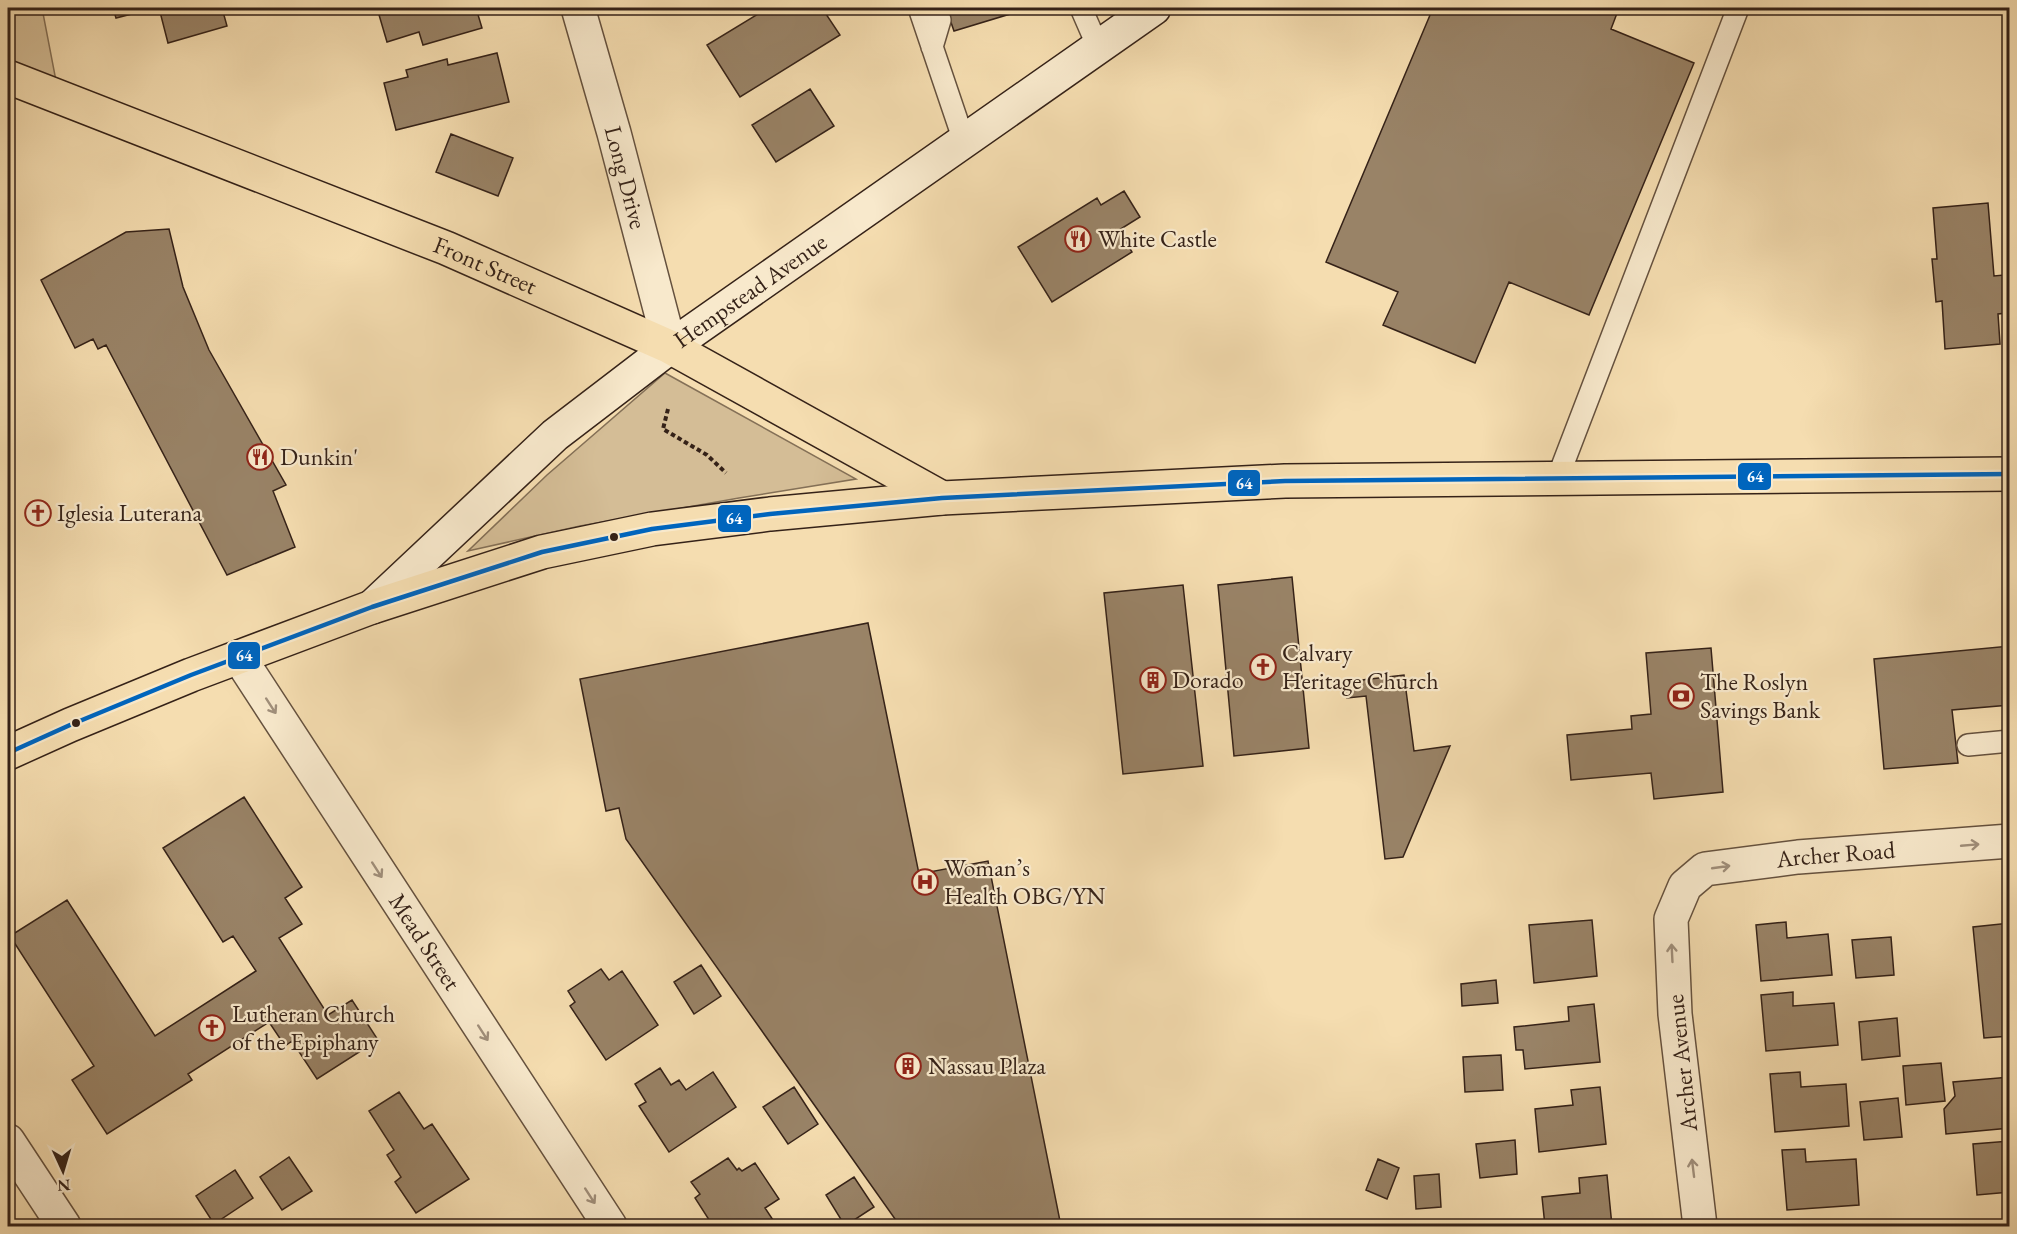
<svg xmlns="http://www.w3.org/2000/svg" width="2017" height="1234" font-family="'EB Garamond',serif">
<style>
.green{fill:#d4bd96;stroke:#847057;stroke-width:1.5}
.building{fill:#998367;stroke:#352218;stroke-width:1.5}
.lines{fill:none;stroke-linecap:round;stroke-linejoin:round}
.lane-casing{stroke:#65513e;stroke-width:24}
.street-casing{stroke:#65513e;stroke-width:36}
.secondary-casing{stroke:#352218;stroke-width:36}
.primary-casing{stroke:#352218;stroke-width:36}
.path{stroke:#352218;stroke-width:4;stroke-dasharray:4.5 3;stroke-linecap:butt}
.lane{stroke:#f8e9cc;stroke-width:21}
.street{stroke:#f8e9cc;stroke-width:33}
.secondary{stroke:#f8e9cc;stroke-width:33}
.primary{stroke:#f5ddb0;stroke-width:33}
.bus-1-casing{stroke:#f8e9cc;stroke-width:9}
.bus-1{stroke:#0065bd;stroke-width:4.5}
.oneway{stroke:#a08f7b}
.bus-dot{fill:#352218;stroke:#f8e9cc;stroke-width:2}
.labels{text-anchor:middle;stroke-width:4.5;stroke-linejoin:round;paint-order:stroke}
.street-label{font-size:24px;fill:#352218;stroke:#f8e9cc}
.poi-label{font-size:24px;fill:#352218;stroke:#f8e9cc;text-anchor:start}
.line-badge{stroke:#f8e9cc;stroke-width:2}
.badge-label{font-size:16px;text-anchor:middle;font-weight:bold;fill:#fff}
</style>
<rect width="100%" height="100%" fill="#f5ddb0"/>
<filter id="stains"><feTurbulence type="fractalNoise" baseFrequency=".00333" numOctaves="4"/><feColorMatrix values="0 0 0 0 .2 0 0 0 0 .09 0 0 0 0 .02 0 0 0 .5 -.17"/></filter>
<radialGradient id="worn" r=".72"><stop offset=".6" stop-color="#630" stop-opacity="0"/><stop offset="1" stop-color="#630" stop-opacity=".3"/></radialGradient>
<path class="green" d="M8,8H42L58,91L8,72Z
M665,373L856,479L739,498L580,526L468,551L547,475Z"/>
<path class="building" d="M113,8H155L116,18Z
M159,8H222L227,26L168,43Z
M377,8H476L482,28L423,45L419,32L387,42Z
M768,8H822L840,35L740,97L707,45Z
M946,8H1019L1020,11L954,31Z
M1433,8H1619L1611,29L1694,63L1589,315L1509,282L1475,363L1383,325L1398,292L1326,262Z
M497,53L509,102L396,130L384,83L408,77L406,70L447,59L448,65Z
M810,89L834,126L776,162L752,125Z
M451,134L513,158L498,196L436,172Z
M1124,191L1140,217L1119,230L1132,252L1052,302L1018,247L1097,198L1101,205Z
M1988,203L1994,276L2004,275L2007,313L1998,314L2000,344L1945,349L1942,301L1936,302L1932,259H1937L1933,208Z
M169,229L183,287L209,350L286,485L273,491L295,547L227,575L106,345L98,349L93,339L75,348L41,280L126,232Z
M1292,577L1309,748L1234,756L1218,585Z
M1183,585L1203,766L1123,774L1104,593Z
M868,623L919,874L988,861L1061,1226H900L626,839L619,808L606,811L580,679Z
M2010,646V705L1952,710L1958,763L1884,769L1874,659Z
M1711,648L1723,792L1654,799L1651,773L1571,780L1567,735L1632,729L1631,716L1651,714L1646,653Z
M1404,675L1414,751L1450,746L1403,857L1385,859L1366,696L1347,698L1345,682Z
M244,797L302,887L285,898L302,924L279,938L328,1015L352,1000L378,1040L317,1079L292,1041L285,1046L269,1022L188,1074L192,1080L107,1134L72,1080L94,1066L10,936L67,900L155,1036L256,971L233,936L223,942L163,848Z
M1592,920L1597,976L1534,983L1529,925Z
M1786,922L1787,938L1828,934L1832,975L1761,981L1756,925Z
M2010,923V1036L1984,1038L1973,927Z
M1891,937L1894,975L1856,978L1852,940Z
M701,965L721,996L694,1014L674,982Z
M601,969L609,980L622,971L658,1025L606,1060L570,1006L575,1002L568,991Z
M1496,980L1498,1003L1462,1006L1461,984Z
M1793,992V1006L1834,1003L1838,1045L1766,1051L1761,995Z
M1594,1004L1600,1062L1525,1069L1523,1050H1516L1514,1027L1569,1021L1568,1007Z
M1897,1018L1900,1056L1862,1060L1859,1022Z
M1501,1055L1503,1090L1465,1092L1463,1057Z
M1941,1063L1945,1101L1906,1105L1903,1066Z
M660,1068L671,1085L679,1080L686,1090L713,1072L736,1107L669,1152L639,1106L646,1102L635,1084Z
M1800,1072L1801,1087L1846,1084L1849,1126L1775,1132L1770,1074Z
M2010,1077V1128L1946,1134L1944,1109L1955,1096L1953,1082Z
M794,1087L818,1124L788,1144L763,1107Z
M1600,1087L1606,1144L1539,1152L1535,1109L1573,1105L1571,1090Z
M399,1092L424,1129L432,1124L469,1179L416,1213L395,1182L401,1177L387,1155L394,1150L369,1111Z
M1898,1098L1902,1137L1864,1140L1860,1102Z
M1515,1140L1517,1174L1480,1178L1476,1144Z
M2010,1141V1192L1977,1195L1973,1144Z
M1805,1149L1806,1162L1856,1159L1859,1205L1787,1210L1782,1150Z
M289,1157L312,1191L282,1210L260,1177Z
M728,1158L737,1170L739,1168L742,1171L755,1163L779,1199L765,1208L775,1223L769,1226H713L695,1198L700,1194L691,1182Z
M1378,1159L1399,1168L1387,1199L1366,1190Z
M235,1170L253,1198L214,1224L196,1196Z
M1439,1174L1441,1207L1416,1209L1414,1176Z
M1607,1175L1612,1226H1545L1542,1197L1580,1193L1579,1178Z
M854,1177L874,1207L845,1226L826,1195Z"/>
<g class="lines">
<g class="lane-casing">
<path id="lane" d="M919,8L964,141
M1081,8L1098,47
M932,47L940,20L936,8
M1558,477L1738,8
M1968,745L2010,741"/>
</g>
<g class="street-casing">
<g id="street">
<path id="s1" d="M578,8L614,133L670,347"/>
<path id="s2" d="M239,657L610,1226"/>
<path d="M8,1141L64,1226"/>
<path id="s3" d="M1700,1226L1675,1014L1671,919L1685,886L1705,869L1798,857L2010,841"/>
</g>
</g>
<g class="secondary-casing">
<g id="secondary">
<path id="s4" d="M372,607L555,435L670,347L1154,8"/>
</g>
</g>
<g class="primary-casing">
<g id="primary">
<path id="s5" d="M8,77L446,248L670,347L942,498"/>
<path d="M8,753L70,725L191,675L372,607L542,552L652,529L770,514L942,498L1285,481L2010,474"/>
</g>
</g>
<path class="path" d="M668,409L663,429L707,455L726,473"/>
<use href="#lane" class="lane"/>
<use href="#street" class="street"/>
<use href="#secondary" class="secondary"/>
<use href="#primary" class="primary"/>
<g class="bus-1-casing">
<path id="bus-1" d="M8,753L70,725L191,675L372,607L542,552L652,529L770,514L942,498L1285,481L2010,474"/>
</g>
<use href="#bus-1" class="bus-1"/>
</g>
<defs><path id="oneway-shaft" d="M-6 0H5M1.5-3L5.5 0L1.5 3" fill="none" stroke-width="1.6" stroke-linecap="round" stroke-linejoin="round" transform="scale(1.5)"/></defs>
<g class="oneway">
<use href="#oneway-shaft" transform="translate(271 706) rotate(57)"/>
<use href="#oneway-shaft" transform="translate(1970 845) rotate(-5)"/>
<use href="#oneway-shaft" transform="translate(1721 867) rotate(-8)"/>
<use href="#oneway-shaft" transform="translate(377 870) rotate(57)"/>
<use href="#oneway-shaft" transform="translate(1672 953) rotate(-93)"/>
<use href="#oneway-shaft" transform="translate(483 1033) rotate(57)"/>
<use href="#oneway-shaft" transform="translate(1693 1168) rotate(-97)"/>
<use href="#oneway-shaft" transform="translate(590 1196) rotate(57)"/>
</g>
<defs>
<g id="restaurant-ring" transform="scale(1.35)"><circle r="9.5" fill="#f8e9cc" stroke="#8f2418" stroke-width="1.5"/><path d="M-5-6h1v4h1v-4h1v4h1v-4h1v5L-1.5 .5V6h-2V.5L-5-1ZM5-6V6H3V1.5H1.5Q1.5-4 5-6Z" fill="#8f2418"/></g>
<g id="church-ring" transform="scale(1.35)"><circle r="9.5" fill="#f8e9cc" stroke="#8f2418" stroke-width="1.5"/><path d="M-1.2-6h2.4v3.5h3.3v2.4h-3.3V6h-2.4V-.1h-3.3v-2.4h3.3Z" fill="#8f2418"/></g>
<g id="building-ring" transform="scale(1.35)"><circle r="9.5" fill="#f8e9cc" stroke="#8f2418" stroke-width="1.5"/><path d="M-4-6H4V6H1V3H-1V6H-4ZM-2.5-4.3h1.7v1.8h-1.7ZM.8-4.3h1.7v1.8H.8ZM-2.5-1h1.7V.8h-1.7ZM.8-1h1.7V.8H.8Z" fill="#8f2418"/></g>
<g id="bank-ring" transform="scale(1.35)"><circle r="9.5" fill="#f8e9cc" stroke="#8f2418" stroke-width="1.5"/><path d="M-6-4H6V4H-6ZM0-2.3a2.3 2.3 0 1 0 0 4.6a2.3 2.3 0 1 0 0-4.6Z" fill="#8f2418"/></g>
<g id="hospital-ring" transform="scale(1.35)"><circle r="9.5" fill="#f8e9cc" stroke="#8f2418" stroke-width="1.5"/><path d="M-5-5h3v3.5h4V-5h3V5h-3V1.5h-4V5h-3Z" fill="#8f2418"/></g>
</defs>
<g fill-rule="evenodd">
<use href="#restaurant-ring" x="1078" y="239"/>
<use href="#restaurant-ring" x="260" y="457"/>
<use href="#church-ring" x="38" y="513"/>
<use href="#church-ring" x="1263" y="667"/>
<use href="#building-ring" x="1153" y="680"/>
<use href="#bank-ring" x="1681" y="696"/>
<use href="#hospital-ring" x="925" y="882"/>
<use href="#church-ring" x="212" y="1028"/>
<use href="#building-ring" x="908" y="1066"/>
</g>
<g class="bus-dot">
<circle cx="614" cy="537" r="5"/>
<circle cx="76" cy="723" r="5"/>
</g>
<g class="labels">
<g class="street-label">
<text dy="8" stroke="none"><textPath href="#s1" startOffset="176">Long Drive</textPath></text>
<text dy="8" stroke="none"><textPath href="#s5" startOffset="513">Front Street</textPath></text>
<text dy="8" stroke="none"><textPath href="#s4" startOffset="494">Hempstead Avenue</textPath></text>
<text dy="8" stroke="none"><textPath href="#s3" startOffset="502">Archer Road</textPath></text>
<text dy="8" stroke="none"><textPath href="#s2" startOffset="340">Mead Street</textPath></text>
<text transform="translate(1682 1063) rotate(-96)" y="8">Archer Avenue</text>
</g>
<g class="poi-label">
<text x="1098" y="247">White Castle</text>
<text x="280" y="465">Dunkin'</text>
<text x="57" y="521">Iglesia Luterana</text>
<text x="1282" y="661">Calvary<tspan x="1282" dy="28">Heritage Church</tspan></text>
<text x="1172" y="688">Dorado</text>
<text x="1700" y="690">The Roslyn<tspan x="1700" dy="28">Savings Bank</tspan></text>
<text x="944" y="876">Woman’s<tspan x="944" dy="28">Health OBG/YN</tspan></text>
<text x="232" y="1022">Lutheran Church<tspan x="232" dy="28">of the Epiphany</tspan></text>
<text x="928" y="1074">Nassau Plaza</text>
</g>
</g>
<g class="line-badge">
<rect x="1737" y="462" width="35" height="29" rx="6" fill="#0065bd"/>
<rect x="1227" y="469" width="34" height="28" rx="6" fill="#0065bd"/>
<rect x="717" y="504" width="35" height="29" rx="6" fill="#0065bd"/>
<rect x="227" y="641" width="34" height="29" rx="6" fill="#0065bd"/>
</g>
<g class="badge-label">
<text x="1755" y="482">64</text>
<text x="1244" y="489">64</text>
<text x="734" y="524">64</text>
<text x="244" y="661">64</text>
</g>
<rect width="2017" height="1234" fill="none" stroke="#f5ddb0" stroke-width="30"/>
<rect x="9" y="9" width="1999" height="1216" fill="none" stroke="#352218" stroke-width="3"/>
<rect x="15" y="15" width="1987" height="1204" fill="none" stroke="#352218" stroke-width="1.5"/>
<g transform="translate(63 1171) rotate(176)" stroke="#f8e9cc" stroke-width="4.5" paint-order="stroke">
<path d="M0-4.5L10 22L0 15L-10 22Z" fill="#352218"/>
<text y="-9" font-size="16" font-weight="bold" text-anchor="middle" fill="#352218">N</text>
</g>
<rect width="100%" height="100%" filter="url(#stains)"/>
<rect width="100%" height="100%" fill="url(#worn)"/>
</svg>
